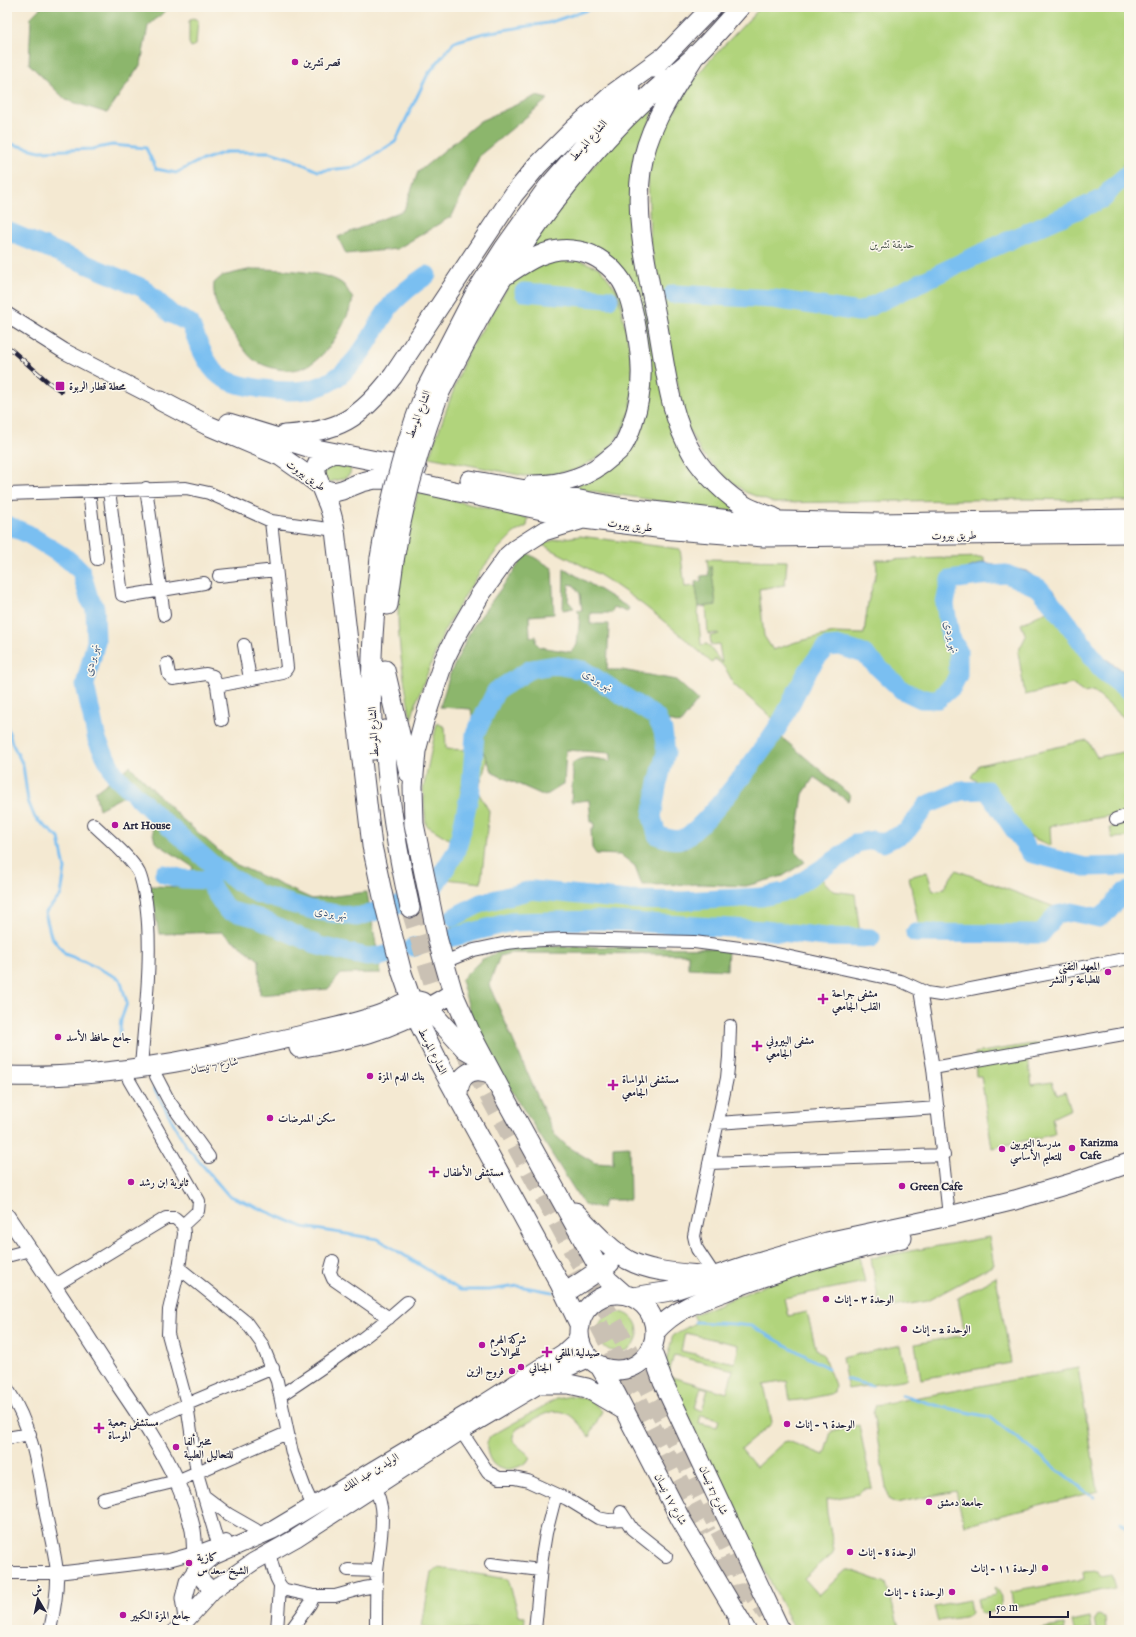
<svg xmlns="http://www.w3.org/2000/svg" width="1136" height="1637" font-family="'IM FELL English',Amiri,serif">
<style>
.green{fill:#b1d47c;stroke:#6a7b5c;fill-rule:evenodd}
.forest{fill:#8cb66c;stroke:#576c54}
.water{fill:#7abff1;stroke:#4e7096}
.lines{fill:none;stroke-linecap:round;stroke-linejoin:round}
.stream{stroke:#7abff1;stroke-width:3}
.river{stroke:#7abff1;stroke-width:19}
.primary-tunnel{stroke:#cac1b4;stroke-width:19;stroke-dasharray:19 10;stroke-linecap:butt}
.minor-casing{stroke:#424052;stroke-width:14}
.tertiary-casing{stroke:#424052;stroke-width:17}
.secondary-casing{stroke:#424052;stroke-width:19}
.primary-casing{stroke:#424052;stroke-width:21}
.trunk-casing{stroke:#424052;stroke-width:22}
.minor{stroke:#fff;stroke-width:12}
.tertiary{stroke:#fff;stroke-width:15}
.secondary{stroke:#fff;stroke-width:17}
.primary{stroke:#fff;stroke-width:19}
.trunk{stroke:#fff;stroke-width:20}
.rail-casing{stroke:#22223b;stroke-width:4.5}
.rail{stroke:#fbf7ec;stroke-width:3;stroke-dasharray:9;stroke-linecap:butt}
.primary-bridge-casing{stroke:#424052;stroke-width:21;stroke-linecap:butt}
.primary-bridge{stroke:#fff;stroke-width:19}
.poi-dot{fill:#b5179e;stroke:#fbf7ec;stroke-width:1.5}
.labels{text-anchor:middle;stroke-width:3;stroke-linejoin:round;paint-order:stroke}
.poi-label{font-size:11px;font-weight:bold;fill:#22223b;stroke:#fbf7ec;text-anchor:start}
.street-label{font-size:11px;fill:#22223b;stroke:#fbf7ec}
.park-label{font-size:11px;fill:#4d574e;stroke:#fbf7ec}
.water-label{font-size:12px;font-style:italic;fill:#41597b;stroke:#fbf7ec}
</style>
<rect width="100%" height="100%" fill="#fbf7ec"/>
<filter id="ink" filterUnits="userSpaceOnUse"><feTurbulence type="fractalNoise" baseFrequency=".025" numOctaves="2"/><feDisplacementMap in="SourceGraphic" scale="8" xChannelSelector="R" yChannelSelector="G"/><feConvolveMatrix kernelMatrix="1 2 1 2 8 2 1 2 1" color-interpolation-filters="sRGB"/></filter>
<filter id="wash" filterUnits="userSpaceOnUse"><feTurbulence type="fractalNoise" baseFrequency=".012" numOctaves="4" result="noise"/><feDisplacementMap in="SourceGraphic" scale="16" xChannelSelector="R" yChannelSelector="G"/><feGaussianBlur stdDeviation="0.9" result="paint"/><feColorMatrix in="noise" values="0 0 0 0 0 0 0 0 0 0 0 0 0 0 0 0 0 1.4 0 .05"/><feComposite in="paint" operator="in"/></filter>
<g filter="url(#wash)">
<rect width="100%" height="100%" fill="#f4e9d2"/>
<path class="green" d="M761,7H1129V501L1025,499L774,503L745,492L721,473L701,453L685,422L650,241L648,175L655,148L665,127L693,81L709,61Z
M193,18L198,20L196,45L191,47L189,43V21Z
M658,98L634,167L670,425L741,513L571,488L604,472L645,377L607,258L523,256L606,150Z
M565,255L600,268L616,289L620,303L628,341L632,363L633,387L630,413L613,445L602,455L576,470L543,475L524,476L429,457L466,356L515,275Z
M331,463L351,468L350,474L345,478L330,482L323,478L325,467Z
M418,492L528,518L527,526L514,533L498,549L482,569L466,594L444,631L417,700L411,720C405,685 398,649 398,613C398,572 408,531 418,492Z
M580,536L680,549L685,587L696,586L699,607L698,612L701,645L707,644L722,663L719,644L711,645L710,636L719,634L717,633L708,634L706,606L716,605L711,566L708,567L707,559L787,561L785,585L759,589L764,636L773,650L796,642L834,633L864,634L868,602L877,571L876,560L984,557V562L951,575L945,604L950,636L958,651V675L952,687L938,699H921L902,690L864,654V650L826,643L816,645L812,657L778,723L733,684C729,673 724,665 715,659L712,663C677,631 639,599 598,574C580,564 560,554 541,544L558,539Z
M1051,609L1101,674L1129,697V722L1093,691L1084,693L1072,684L1025,695L1018,652L1026,636L1021,624Z
M437,723L445,727L446,749L468,750L453,840L447,838L426,825L423,790Z
M1087,740L1097,757L1129,751V811L1109,816L1050,826L1051,846L1027,835L989,789L971,777L979,765Z
M481,747L487,760L478,792L489,811L481,883L446,879C451,870 458,861 461,852C472,818 473,782 481,747Z
M1129,821V837L1112,838L1110,828Z
M956,870L1065,911L1054,914L1040,932L920,931L909,877L927,872L933,891L943,889Z
M817,874L833,891L855,894L860,935L763,925L599,916L510,918L452,931L451,925L481,903L533,892L623,902L761,899L792,891Z
M1039,1043L1041,1054L1028,1058L1032,1085L1052,1082L1057,1095L1065,1092L1071,1109L1052,1118L1055,1134L992,1148L981,1076H976L975,1053Z
M989,1237L994,1265L927,1301L880,1309L871,1258Z
M859,1257L865,1282L784,1298L788,1316L807,1312L816,1349L824,1356L828,1368L835,1385L834,1393L808,1399L790,1401L787,1381L764,1385L772,1422L769,1426L741,1449L756,1467L784,1442L788,1441L824,1455L831,1432L859,1425L872,1488L863,1489L858,1494L826,1500L827,1513L834,1550L832,1554L804,1578L819,1595L846,1570H850L886,1583L900,1630H795L665,1374L666,1362L673,1335L697,1322L693,1315L787,1276ZM685,1333L739,1345L735,1363L681,1351ZM674,1355L733,1370L727,1393L668,1376ZM701,1387L708,1389L702,1411L695,1408ZM701,1415L719,1419L717,1427L699,1423Z
M996,1277L1011,1363L921,1379L915,1344L965,1335L958,1298Z
M598 1332a20 20 0 1 1 40 0a20 20 0 1 1-40 0Z
M900,1345L907,1379L848,1389L842,1358Z
M1078,1368L1098,1491L964,1525L956,1491L896,1503L888,1499L873,1413L876,1405Z
M570,1396C583,1396 593,1401 602,1411L589,1437C563,1398 551,1410 517,1429C505,1443 523,1447 530,1457L527,1462C512,1472 494,1474 488,1454C486,1447 486,1442 491,1436L556,1399Z
M440,1568L508,1579L519,1615L525,1617L524,1630H454L422,1627L431,1572Z
M1098,1571L1100,1576L1111,1574L1115,1588L1013,1607L1011,1592L1084,1579L1083,1572Z
M995,1587C1002,1592 1001,1601 1001,1609L984,1614L980,1612L977,1599L996,1595Z
M969,1600L971,1612L969,1616L938,1621L934,1607Z
M1098,1615L1105,1617L1106,1630H1097L1095,1620Z
M1090,1617L1092,1630H1074L1072,1621Z
M1064,1625L1065,1630H1034Z"/>
<path class="forest" d="M41,7H170L148,26L141,64L107,113L66,100L29,64L31,17Z
M536,96L548,99L480,155L452,216L397,249L346,254L338,237L404,210L418,172L480,121Z
M252,269C273,269 330,270 345,286C348,290 350,295 353,299C347,322 329,355 307,366C292,374 268,369 254,360C246,354 239,342 233,334C222,320 212,302 214,283L222,276Z
M527,553L552,568L554,614L529,616L530,637L536,636V643L540,647L571,652L577,645L580,614L577,611L582,610L580,594L574,585L569,584L568,601L574,608L563,610L564,568L629,608L627,612L614,607L611,613H590V624H609L607,670H622L676,680L698,700L680,724L656,717L654,719C659,730 663,738 662,750C662,777 632,822 662,843C667,847 679,847 685,848L705,830L780,736L850,795L848,801L814,777L803,794L795,851L805,862L783,876L746,886L703,884L642,885L635,866L621,855L596,854L592,848L591,829H594V822H591L589,800L571,802L573,774L571,766C579,753 597,759 611,761V753L566,750L564,784L545,796L493,773L475,734L471,709L440,707L450,674L472,628Z
M711,566L716,605L699,607L695,582L701,581V576L709,575L708,567Z
M130,766L181,818L233,863L312,899L367,892L381,973L341,974L328,989L260,995L259,960L222,932L159,934L150,886L186,887L193,867L155,842L149,816L126,795L99,809L95,792Z
M511,946L728,948L727,970L688,968V954L510,953L500,956L489,985L554,1134L567,1146L595,1163L613,1164V1147L629,1146L630,1200H604L602,1208L584,1205L477,1036L461,980L481,960Z"/>
<path class="water" d="M1129,163V180L1123,172V164Z
M984,562L1026,571L1054,591L1096,652L1129,675V691L1103,671L1061,614L1039,588L1006,574L980,576L951,580L945,604L951,575Z"/>
<g class="lines">
<path class="stream" d="M7,143L40,151L92,149L112,145L146,148L156,169L176,173L197,162L226,152H270L292,159L318,171L355,167L395,142L428,74L454,42L484,33L548,23L596,7
M7,726L12,743L23,765L28,801L35,818L59,838L65,869L61,895L45,913L51,936L65,954L85,962L120,979L127,1003L121,1020L119,1040
M154,1088L186,1146L228,1195L303,1227L378,1239L460,1290H489L518,1286L553,1292
M695,1322L733,1324L751,1326L828,1368
M846,1379L872,1386
M902,1395L942,1407L990,1417L1093,1497
M1121,1522L1129,1529"/>
<path class="river" d="M7,231L143,288L171,314L190,323C197,340 208,372 225,379C236,385 250,387 263,389C311,396 339,387 366,345C375,332 382,316 392,304C402,293 415,283 427,275
M524,292L609,299
M673,294L774,299L859,312L992,248L1104,198L1112,188L1129,173
M7,525L28,534L66,558L81,571L89,598L95,608L96,641L85,685L97,740L115,775L158,817L215,867L258,894L312,910L357,917L428,896L457,850L471,788L475,734L496,691L531,669L555,665L583,670L656,717L663,731L666,752L657,787L652,817L657,835C665,838 673,841 681,839C701,835 769,742 781,722C796,696 805,668 827,647L840,646L864,654L902,690L921,699H938L952,687L958,675V651L950,636L945,604L950,580L980,576L1006,574L1039,588L1061,614L1103,671L1129,691
M164,874L183,879L207,880L227,910L258,918L319,946L367,957L382,956L395,952
M454,917L481,903L532,890L628,900L683,901L762,897L788,891L847,852L856,843L873,840L883,843L906,832L927,805L961,791L987,790L1030,853L1085,867L1129,866
M915,933L1041,934L1056,915L1072,912L1099,918L1109,910L1123,893L1129,891
M446,939L511,922L597,920L764,930L825,937L871,938
M413,947H414"/>
</g>
</g>
<g filter="url(#ink)">
<g class="lines">
<path class="primary-tunnel" d="M410,908L434,986L456,1035L573,1251L626,1344L748,1587L767,1614
M572,1273L707,1533
M720,1559L731,1582L739,1615"/>
<g class="minor-casing">
<path id="minor" d="M146,488L164,615
M109,490L122,595L126,596L204,583
M89,491L97,559
M7,494L186,488L209,493L271,521L335,530
M219,576L276,570
M244,645L250,679
M167,664L169,675L173,679L206,674L213,676L217,686L222,720
M217,686L283,673L287,668L271,521
M1116,819L1129,815
M93,824C106,837 130,856 139,873C143,882 144,892 146,902C153,956 145,1013 141,1067
M444,962L474,950L507,943L525,941L563,939L694,942L763,951L901,981L927,993L940,995L1129,958
M920,990L933,1068L949,1216
M933,1068L1129,1033
M156,1076L169,1101L209,1157
M129,1080L199,1201L198,1211L183,1225
M717,1123L938,1108
M709,1163L944,1155
M7,1256L30,1250
M333,1261L330,1272L333,1279L389,1318
M179,1268L246,1322L262,1344L277,1381L292,1453L306,1491L313,1506
M715,1276L697,1249L694,1236L727,1078L729,1057L730,1026
M54,1286L166,1218H175L183,1225L184,1234L179,1268L169,1310L168,1334L187,1404L197,1473L218,1544
M7,1388C33,1428 38,1469 46,1515C50,1534 55,1553 57,1572C58,1592 54,1612 50,1630
M281,1395C325,1366 368,1337 407,1302
M144,1424L187,1404L273,1368
M461,1431L488,1472L499,1478H514L528,1481L567,1499L598,1518L608,1520L624,1519
M7,1438L30,1434
M373,1486C389,1507 379,1547 377,1571C376,1591 376,1610 376,1630
M203,1495L228,1514L256,1530
M103,1499L177,1481L287,1433
M621,1512L632,1529L666,1556
M269,1553C272,1562 276,1587 286,1590L314,1596H335L364,1588L377,1586
M491,1564L540,1570
M348,1570L377,1571
M7,1573H57L169,1560L194,1553L226,1541
M277,1630L280,1587
M291,1630L310,1604L314,1596
M535,1630L542,1557L546,1533L556,1494"/>
</g>
<g class="tertiary-casing">
<path id="tertiary" d="M7,315L64,351L161,401
M7,1216C43,1269 78,1322 112,1375C135,1409 160,1444 177,1481C184,1497 189,1513 193,1530C197,1555 189,1573 213,1590"/>
</g>
<g class="secondary-casing">
<path id="secondary" d="M187,1618L184,1598L188,1582L198,1568L211,1557L273,1530L485,1403L563,1353L575,1342L579,1334
M177,1630L213,1590L253,1562L296,1538L461,1431L567,1368L590,1358"/>
</g>
<g class="primary-casing">
<path id="primary" d="M696,54C673,91 647,127 641,171C634,221 648,272 657,321C665,365 669,416 693,455C705,474 728,497 747,507C755,511 764,514 773,517
M653,68L712,7
M506,275C526,262 547,247 572,250C590,251 607,262 618,276C628,288 632,307 635,321C642,357 645,387 633,422C630,431 627,440 622,447C619,451 615,454 611,457C589,477 562,485 533,485
M426,389L476,292L505,247L547,188L631,92
M439,394C477,319 516,248 569,183C592,154 618,125 645,100C661,83 681,70 697,54C712,39 726,23 740,7
M161,401L207,425L280,456L300,470L326,490L334,492L342,490L362,482L375,479L403,480L584,519L673,530L764,537L1129,533
M229,423L311,448L417,469
M284,435C338,432 360,419 393,376L514,194L538,165L576,127L614,93L662,58
M334,453C306,463 317,476 325,497C330,507 333,519 335,530L372,846L385,906L402,973L420,1025L437,1059L560,1284L580,1326
M470,480L618,507L730,520L879,523L1129,519
M580,520L544,531L516,549L508,556L480,595L455,638L444,660L424,721L416,751L413,786L414,824L438,941L453,993L473,1038L507,1102L596,1263L608,1280L625,1295
M388,605L394,561
M385,670L409,773
M385,730C386,790 397,850 410,908
M374,750C368,687 373,621 380,558
M299,1048C322,1043 346,1040 369,1033C399,1024 426,1010 453,993
M7,1076C118,1080 230,1052 337,1027C353,1023 369,1019 384,1013C393,1009 404,1001 414,1000L422,1002L425,1005L465,1049L484,1060
M458,1099C457,1076 470,1065 492,1074
M575,1212C591,1228 608,1248 628,1260C652,1273 682,1273 710,1276
M565,1293L610,1263
M579 1332a38 38 0 1 1 76 0a38 38 0 1 1-76 0Z
M633,1297L671,1291L751,1264L827,1242L949,1216L1015,1200L1075,1182L1129,1163
M655,1332C674,1310 699,1301 726,1291C783,1268 842,1252 902,1238
M651,1349L663,1382L780,1630
M599,1365L616,1394L681,1520L746,1630
M542,1384H569L587,1388L624,1410"/>
</g>
<g class="trunk-casing">
<path id="trunk" d="M739,1620L742,1630"/>
</g>
<use href="#minor" class="minor"/>
<use href="#tertiary" class="tertiary"/>
<use href="#secondary" class="secondary"/>
<use href="#primary" class="primary"/>
<use href="#trunk" class="trunk"/>
<g class="rail-casing">
<path id="rail" d="M7,346L48,382L61,391"/>
</g>
<use href="#rail" class="rail"/>
<g class="primary-bridge-casing">
<path id="primary-bridge" d="M380,558C389,500 405,444 426,389
M394,561C403,503 418,449 439,394"/>
</g>
<use href="#primary-bridge" class="primary-bridge"/>
</g>
</g>
<g class="poi-dot">
<circle cx="295" cy="62" r="4"/>
<rect x="55" y="381" width="10" height="10" rx="2"/>
<circle cx="115" cy="825" r="4"/>
<circle cx="1108" cy="972" r="4"/>
<path d="M821 993h4v4h4v4h-4v4h-4v-4h-4v-4h4z"/>
<circle cx="58" cy="1037" r="4"/>
<path d="M755 1040h4v4h4v4h-4v4h-4v-4h-4v-4h4z"/>
<circle cx="370" cy="1076" r="4"/>
<path d="M611 1079h4v4h4v4h-4v4h-4v-4h-4v-4h4z"/>
<circle cx="270" cy="1118" r="4"/>
<circle cx="1072" cy="1148" r="4"/>
<circle cx="1002" cy="1149" r="4"/>
<path d="M432 1166h4v4h4v4h-4v4h-4v-4h-4v-4h4z"/>
<circle cx="131" cy="1182" r="4"/>
<circle cx="902" cy="1186" r="4"/>
<circle cx="826" cy="1299" r="4"/>
<circle cx="904" cy="1329" r="4"/>
<circle cx="482" cy="1345" r="4"/>
<path d="M545 1346h4v4h4v4h-4v4h-4v-4h-4v-4h4z"/>
<circle cx="521" cy="1367" r="4"/>
<circle cx="512" cy="1371" r="4"/>
<circle cx="787" cy="1424" r="4"/>
<path d="M97 1422h4v4h4v4h-4v4h-4v-4h-4v-4h4z"/>
<circle cx="176" cy="1447" r="4"/>
<circle cx="929" cy="1502" r="4"/>
<circle cx="850" cy="1552" r="4"/>
<circle cx="189" cy="1563" r="4"/>
<circle cx="1045" cy="1568" r="4"/>
<circle cx="952" cy="1592" r="4"/>
<circle cx="123" cy="1615" r="4"/>
</g>
<g class="labels">
<g class="poi-label">
<text x="303" y="66">قصر تشرين</text>
<text x="69" y="390">محطة قطار الربوة</text>
<text x="123" y="829">Art House</text>
<text x="1100" y="970" text-anchor="end">المعهد التقني<tspan x="1100" dy="13">للطباعة و النشر</tspan></text>
<text x="832" y="997">مشفى جراحة<tspan x="832" dy="13">القلب الجامعي</tspan></text>
<text x="66" y="1041">جامع حافظ الأسد</text>
<text x="766" y="1044">مشفى البيروني<tspan x="766" dy="13">الجامعي</tspan></text>
<text x="378" y="1080">بنك الدم المزة</text>
<text x="622" y="1083">مستشفى المواساة<tspan x="622" dy="13">الجامعي</tspan></text>
<text x="278" y="1122">سكن الممرضات</text>
<text x="1080" y="1146">Karizma<tspan x="1080" dy="13">Cafe</tspan></text>
<text x="1010" y="1147">مدرسة النيربين<tspan x="1010" dy="13">للتعليم الأساسي</tspan></text>
<text x="443" y="1176">مستشفى الأطفال</text>
<text x="139" y="1186">ثانوية ابن رشد</text>
<text x="910" y="1190">Green Cafe</text>
<text x="834" y="1303">الوحدة ٣ - إناث</text>
<text x="912" y="1333">الوحدة 2 - إناث</text>
<text x="490" y="1343">شركة الهرم<tspan x="490" dy="13">للحوالات</tspan></text>
<text x="555" y="1356">صيدلية الملقي</text>
<text x="529" y="1371">الجناني</text>
<text x="504" y="1375" text-anchor="end">فروج الزين</text>
<text x="108" y="1426">مستشفى جمعية<tspan x="108" dy="13">الموساة</tspan></text>
<text x="795" y="1428">الوحدة ٦ - إناث</text>
<text x="184" y="1445">مخبر ألفا<tspan x="184" dy="13">للتحاليل الطبية</tspan></text>
<text x="937" y="1506">جامعة دمشق</text>
<text x="858" y="1556">الوحدة 8 - إناث</text>
<text x="197" y="1561">كازية<tspan x="197" dy="13">الشيخ سعد س</tspan></text>
<text x="1037" y="1572" text-anchor="end">الوحدة ١١ - إناث</text>
<text x="944" y="1596" text-anchor="end">الوحدة ٤ - إناث</text>
<text x="131" y="1619">جامع المزة الكبير</text>
</g>
<g class="street-label">
<text transform="translate(588 140) rotate(-49)" y="4">الشارع الموسط</text>
<text transform="translate(418 414) rotate(-69)" y="4">الشارع الموسط</text>
<text transform="translate(306 475) rotate(35)" y="4">طريق بيروت</text>
<text transform="translate(630 525) rotate(7)" y="4">طريق بيروت</text>
<text transform="translate(954 535) rotate(-1)" y="4">طريق بيروت</text>
<text transform="translate(373 732) rotate(-93)" y="4">الشارع الموسط</text>
<text transform="translate(433 1051) rotate(63)" y="4">الشارع الموسط</text>
<text transform="translate(214 1065) rotate(-11)" y="4">شارع 7 نيسان</text>
<text transform="translate(370 1472) rotate(-31)" y="4">الوليد بن عبد الملك</text>
<text transform="translate(714 1490) rotate(65)" y="4">شارع 17 نيسان</text>
<text transform="translate(671 1499) rotate(62)" y="4">شارع ١٧ نيسان</text>
</g>
<g class="park-label">
<text x="892" y="248">حديقة تشرين</text>
</g>
<g class="water-label">
<text transform="translate(952 637) rotate(76)" y="4">نهر بردى</text>
<text transform="translate(91 660) rotate(-78)" y="4">نهر بردى</text>
<text transform="translate(598 680) rotate(31)" y="4">نهر بردى</text>
<text transform="translate(331 913) rotate(9)" y="4">نهر بردى</text>
</g>
</g>
<rect width="1136" height="1637" fill="none" stroke="#fbf7ec" stroke-width="24"/>
<g transform="translate(38 1599) rotate(351)" stroke="#fbf7ec" stroke-width="3" paint-order="stroke">
<path d="M0-3L7 15L0 10L-7 15Z" fill="#22223b"/>
<text y="-6" font-size="11" font-weight="bold" text-anchor="middle" fill="#22223b">ش</text>
</g>
<path d="M990 1611v6h78v-6" fill="none" stroke="#22223b" stroke-width="2"/>
<text x="996" y="1611" font-size="12" fill="#22223b" stroke="#fbf7ec" stroke-width="3" paint-order="stroke">50 m</text>
</svg>
